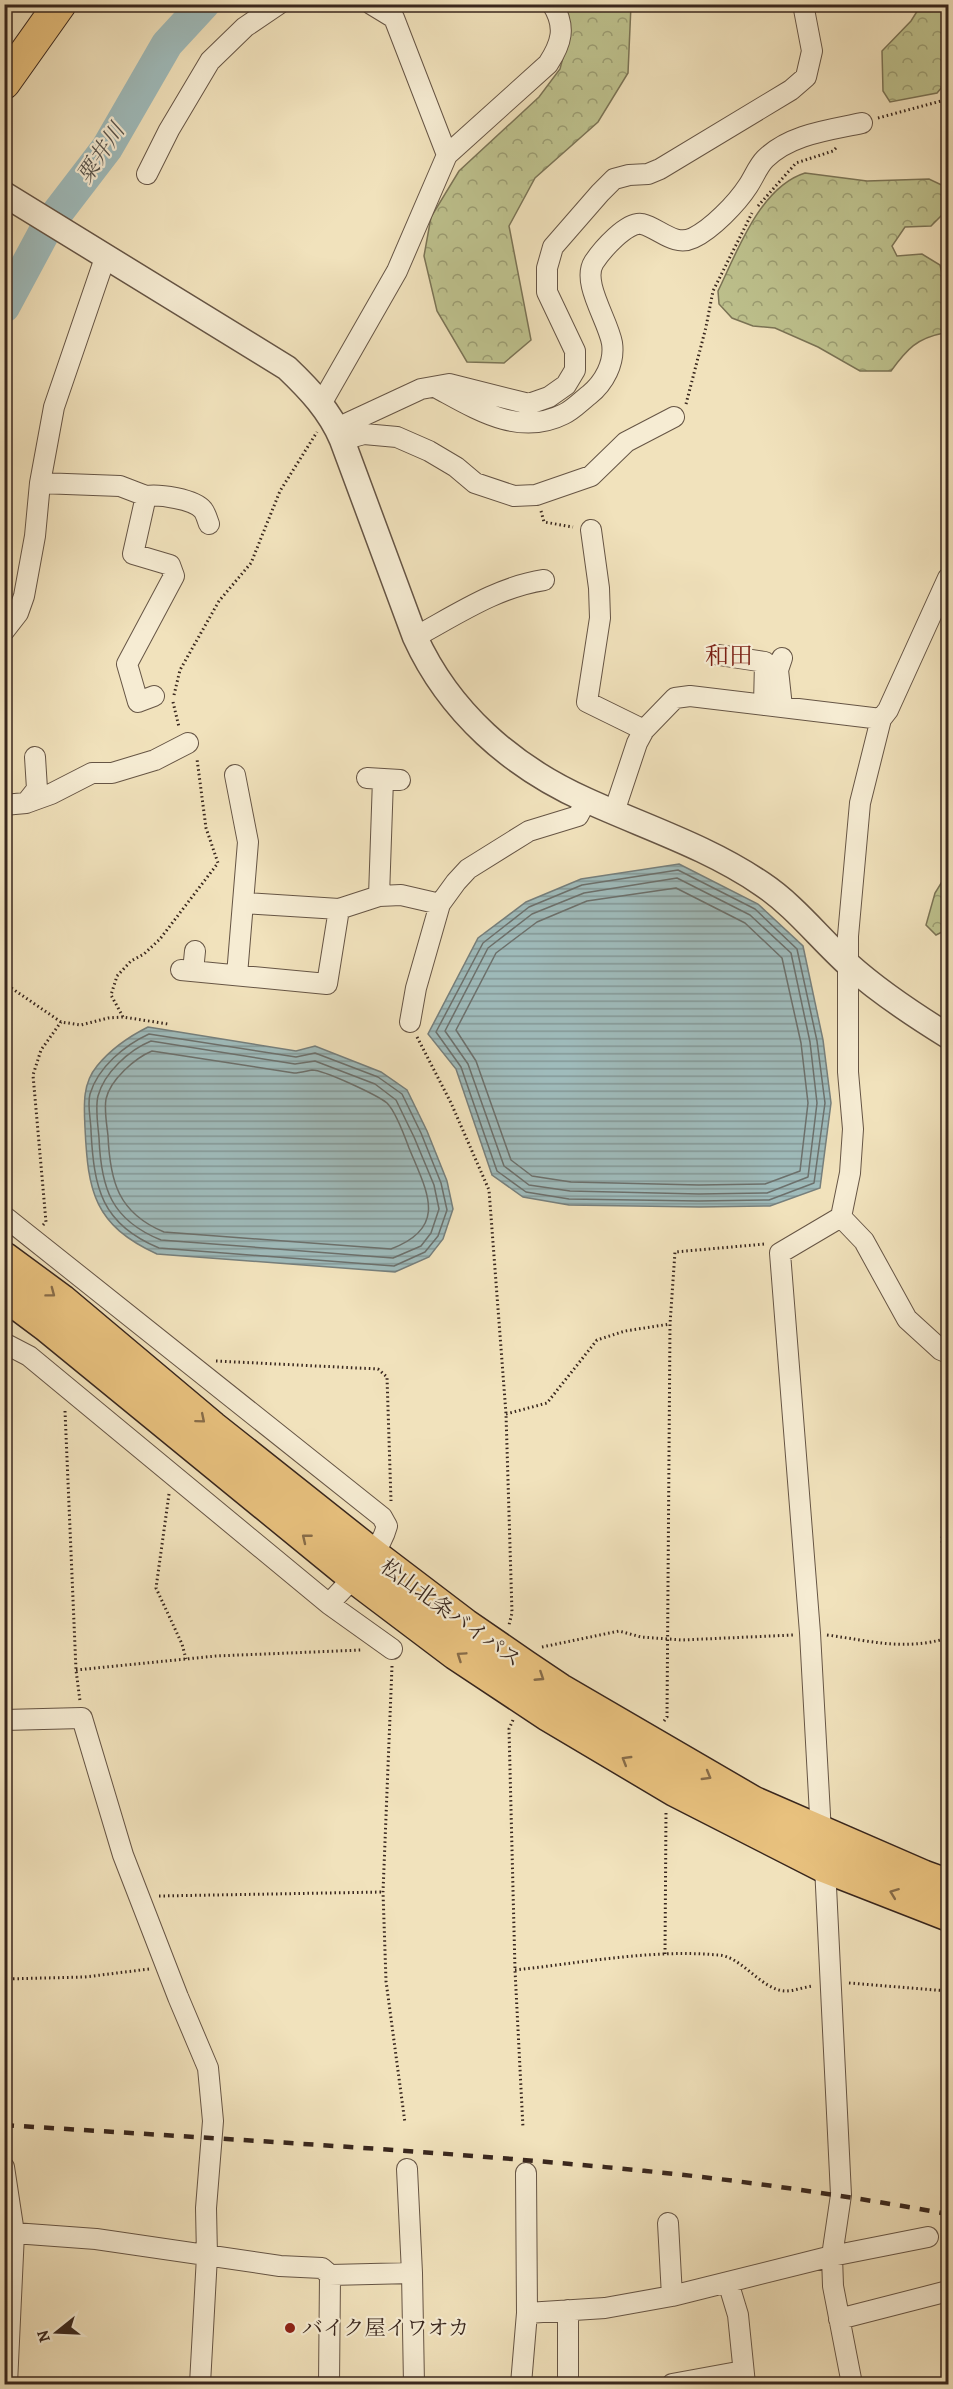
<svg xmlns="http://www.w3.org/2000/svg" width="953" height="2389" font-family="Alegreya,'Noto Serif JP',serif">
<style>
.forest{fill:url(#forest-crowns);stroke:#7b7456;stroke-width:1.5}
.water{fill:url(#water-rules);stroke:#767f7c;stroke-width:1.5}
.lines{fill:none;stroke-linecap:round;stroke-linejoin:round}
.shore{stroke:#6c706c;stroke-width:1.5}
.river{stroke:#9fbbbb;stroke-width:32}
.minor-casing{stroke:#665545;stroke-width:22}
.tertiary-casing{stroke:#665545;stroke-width:27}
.primary-casing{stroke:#38261d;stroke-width:34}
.trunk-casing{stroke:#38261d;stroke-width:36}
.path{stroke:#38261d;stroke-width:3;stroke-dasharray:1.5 3;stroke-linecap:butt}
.minor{stroke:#f6ecd3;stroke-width:20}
.tertiary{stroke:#f6ecd3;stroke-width:24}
.primary{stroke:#e8c17e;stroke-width:32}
.trunk{stroke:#e8c17e;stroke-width:33}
.rail{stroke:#38261d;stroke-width:4.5;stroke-dasharray:10 10;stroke-linecap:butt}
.oneway{stroke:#876c49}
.poi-dot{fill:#8f2418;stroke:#f6ecd3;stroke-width:2}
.labels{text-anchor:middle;stroke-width:4.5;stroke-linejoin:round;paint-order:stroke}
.street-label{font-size:21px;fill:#38261d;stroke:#f6ecd3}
.poi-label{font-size:21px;fill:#38261d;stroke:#f6ecd3;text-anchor:start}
.water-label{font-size:22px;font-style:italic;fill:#57534c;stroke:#f6ecd3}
.quarter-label{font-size:24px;fill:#7a1f14;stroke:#f6ecd3}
</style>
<defs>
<pattern id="forest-crowns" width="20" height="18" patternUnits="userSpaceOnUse" patternTransform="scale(1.5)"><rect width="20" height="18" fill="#bec28e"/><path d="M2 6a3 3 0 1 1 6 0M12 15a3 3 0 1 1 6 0" fill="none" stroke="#9b9d73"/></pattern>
<pattern id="water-rules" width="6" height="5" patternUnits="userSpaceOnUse" patternTransform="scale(1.5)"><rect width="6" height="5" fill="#9fbbbb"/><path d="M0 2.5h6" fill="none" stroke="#839897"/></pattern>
</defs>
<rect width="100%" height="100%" fill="#f1e2bc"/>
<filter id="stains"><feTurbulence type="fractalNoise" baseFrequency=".00333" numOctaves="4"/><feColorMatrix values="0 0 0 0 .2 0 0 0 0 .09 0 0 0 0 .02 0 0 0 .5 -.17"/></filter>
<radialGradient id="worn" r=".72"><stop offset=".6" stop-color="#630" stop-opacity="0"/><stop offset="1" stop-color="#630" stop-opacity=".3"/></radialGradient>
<path class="forest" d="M556,5H631L628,73L598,122L535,178L509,226L531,340L504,363L467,362L437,311L424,256L431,217L459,171L539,97L560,69L566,46Z
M921,5H948V80L937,93L890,102L883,91L882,51L911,21Z
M805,173L867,181L929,179L948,188V212L944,213L931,226L905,227L892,246L897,256L922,254L940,265C946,289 950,308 944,333C917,338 907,349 891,371H860L818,347L775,328L753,326L732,318L719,304L718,291C737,252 760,187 805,173Z
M948,872V929L936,935L926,925L935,893Z"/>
<path class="water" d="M679,864L758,904L803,946L823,1040L831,1103L820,1188L770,1206L700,1207L569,1205L523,1197L492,1175L456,1069L428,1034L478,938L526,902L581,879Z
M148,1027L296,1051L315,1046L381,1072L407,1090L427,1131L447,1181L453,1209L443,1239L429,1257L395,1272L157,1254C94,1225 88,1192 85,1128C84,1106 82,1084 97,1066C110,1050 130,1036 148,1027Z"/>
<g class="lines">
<path class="shore" d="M678,870L755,909L797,949L817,1041L825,1103L814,1183L769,1200L699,1201L569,1199L526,1192L497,1171L461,1067L436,1032L483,943L529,907L582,885Z
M677,878L750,915L791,953L810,1042L817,1103L808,1177L767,1193L699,1194L570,1191L529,1185L504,1166L468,1064L445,1031L488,948L532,914L584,893Z
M676,888L745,923L782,958L801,1043L808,1103L800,1171L765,1184L699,1185L571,1182L532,1176L511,1160L476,1061L456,1030L496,953L537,922L587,901Z
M149,1034L296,1057L315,1053L378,1077L402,1094L421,1133L441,1183L447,1210L438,1236L425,1252L394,1266L159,1248C101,1224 94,1188 91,1131C91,1120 87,1105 90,1094C98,1067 125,1045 149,1034Z
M151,1041L295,1064L315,1061L375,1084L396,1100L414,1137L434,1185L439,1209L431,1233L421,1246L393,1258L161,1240C111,1220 101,1188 99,1138C98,1125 95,1108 98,1096C104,1073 129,1050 151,1041Z
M152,1051L294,1073C300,1073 306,1071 312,1070C324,1070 377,1095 387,1103C395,1111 405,1137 409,1148C427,1192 449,1227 391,1249L164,1232C118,1213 110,1181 108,1136C107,1125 104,1111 106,1099C110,1080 135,1058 152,1051Z"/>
<path class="river" d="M4,307L48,225L107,148L167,44L204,4"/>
<g class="minor-casing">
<path id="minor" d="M447,155L548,64C561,44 567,27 552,4
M147,174L169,130L210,61L245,27L279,4
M437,388C476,409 519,437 564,414C573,410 581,401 589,395C604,383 615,363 612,343C608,320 581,282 594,262C602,250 627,221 642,224C659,228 674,247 693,238C712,229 737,203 748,186C754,177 758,166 765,159C790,134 830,130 862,123
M321,404L397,271L447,155L394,18L371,4
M337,428L421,389L449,384L529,404L549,397L566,385L575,370V351L547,292V268L553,247L600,193L614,179L629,175L648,174L660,169L791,90L806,77L812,51L803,4
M342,440L364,434L397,437L429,451L456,467L475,483L514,496L536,495L591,476L626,442L674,417
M40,483L120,486L146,496L133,554L170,565L174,576L127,664L138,702L154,696
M146,496C159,494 194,499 203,510C206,514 207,519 209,524
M591,530L599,588L600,618L587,702L644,730
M4,631L18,613L24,596L35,536L40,483L54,407L106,255
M415,637C456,615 497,587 544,580
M719,655L765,662L764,705
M782,658L778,670L782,707
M881,719L888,710L948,578
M235,775L248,842L237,975
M367,778L400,780
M26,803L37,789L35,757
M4,805L26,803L51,794L92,773H112L155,760L188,743
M614,812L637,743L644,730L675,698L690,696L881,719L860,803L848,936V1072L853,1129L850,1173L841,1217L780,1253L810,1633L821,1833L825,1866L841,2195L832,2256L833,2286L852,2384
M379,896L383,779
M244,903L339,909
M181,970L327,984L339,909L379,896L401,895L440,904
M193,971L195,951
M410,1022L416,988L440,904L456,882L468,869L529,831L578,816L586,801
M4,1216L382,1517L387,1526C379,1556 349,1581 329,1604
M841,1217L864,1241L907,1319L941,1350L948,1353
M4,1343L29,1356L329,1604L392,1649
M4,1720L82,1718L123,1855L178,1997L208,2068L213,2121L206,2208L207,2256L200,2384
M4,2167L14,2233L7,2384
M407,2169L412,2273L414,2384
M668,2223L672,2296
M14,2233L96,2239L280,2266L322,2268L330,2275L329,2384
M330,2275L412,2273
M728,2282L738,2315L745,2384
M527,2313L605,2308L672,2296L832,2256L928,2237
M839,2319L948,2291
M521,2384L527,2313L526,2173
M568,2384V2310
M672,2384L743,2371"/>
</g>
<g class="tertiary-casing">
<path id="tertiary" d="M4,194L287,368C309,389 330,411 342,440L415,637C449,712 512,767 586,800C645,827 708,847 762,884C795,906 820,939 849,965C879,992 914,1015 948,1036"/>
</g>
<g class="primary-casing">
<path id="primary" d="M4,83L60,4"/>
</g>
<g class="trunk-casing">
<path id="trunk" d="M4,1259L61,1301L212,1428L372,1555L464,1625L525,1667L559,1690L753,1803L923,1877L948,1886
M4,1293L47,1325L354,1576L456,1653L548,1714L676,1790L825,1866L948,1914"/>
</g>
<path class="path" d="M878,118L941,101L948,93
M758,206L796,163L833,151L837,147
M686,404L706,327L713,291L752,213
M541,511L544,522L573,527
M174,695L180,670L219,601L251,563L280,491L317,432
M173,702L179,727
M4,983L61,1022L81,1025L108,1018L123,1017L168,1024
M123,1017L111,995L117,976L131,961L144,954L160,939L218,863L206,828L197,759
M417,1037L451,1103L489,1190L506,1414L512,1613L509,1625
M43,1225L46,1222L33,1075L41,1050L61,1022
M216,1361L378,1369L387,1377L391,1501
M65,1411L76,1670L80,1701
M506,1414L547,1403L597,1340L625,1331L670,1324
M948,1474L942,1539L948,1644
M169,1494L156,1588L182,1644L186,1659
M827,1635C872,1641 903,1651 948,1638
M542,1647L619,1631L641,1637L682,1640L793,1635
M392,1666L383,1892L386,1981L405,2123
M76,1670L216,1656L361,1650
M513,1720L509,1729L515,1970L523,2128
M664,1721L667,1717L670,1324L675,1252L765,1244
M159,1896L383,1892
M665,1954L666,1812
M515,1970C581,1963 652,1949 718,1955C742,1956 762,1991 786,1991C794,1991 804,1987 813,1986
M4,1979L85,1977L149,1969
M849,1983L948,1991"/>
<use href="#minor" class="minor"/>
<use href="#tertiary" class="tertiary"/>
<use href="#primary" class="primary"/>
<use href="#trunk" class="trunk"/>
<path class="rail" d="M4,2125C219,2139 433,2150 646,2171C748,2181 848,2196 948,2214"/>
</g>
<defs><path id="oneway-chevron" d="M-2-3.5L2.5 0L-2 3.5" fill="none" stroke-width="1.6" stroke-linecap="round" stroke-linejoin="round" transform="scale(1.5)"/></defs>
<g class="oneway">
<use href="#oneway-chevron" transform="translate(51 1293) rotate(37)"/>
<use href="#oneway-chevron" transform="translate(201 1419) rotate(40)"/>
<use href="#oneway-chevron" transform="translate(306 1538) rotate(-141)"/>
<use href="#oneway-chevron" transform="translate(461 1656) rotate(-146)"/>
<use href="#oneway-chevron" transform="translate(540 1677) rotate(33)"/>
<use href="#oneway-chevron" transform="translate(626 1760) rotate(-149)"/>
<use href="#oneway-chevron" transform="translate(707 1776) rotate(30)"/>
<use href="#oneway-chevron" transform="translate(894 1893) rotate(-159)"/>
</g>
<circle class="poi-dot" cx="290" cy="2328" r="6"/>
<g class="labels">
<g class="street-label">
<text transform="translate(451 1613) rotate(36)" y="7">松山北条バイパス</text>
</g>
<g class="poi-label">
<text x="302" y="2335">バイク屋イワオカ</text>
</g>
<g class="water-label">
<text transform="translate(100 153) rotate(-56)" y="8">粟井川</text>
</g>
<g class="quarter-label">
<text x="729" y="664">和田</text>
</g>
</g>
<rect width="953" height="2389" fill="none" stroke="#f1e2bc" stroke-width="24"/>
<rect x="6" y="6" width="941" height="2377" fill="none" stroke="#38261d" stroke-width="3"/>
<rect x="12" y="12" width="929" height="2365" fill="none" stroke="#38261d" stroke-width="1.5"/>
<g transform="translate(57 2332) rotate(252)" stroke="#f6ecd3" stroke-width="4.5" paint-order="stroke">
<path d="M0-4.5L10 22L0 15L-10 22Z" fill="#38261d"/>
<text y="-9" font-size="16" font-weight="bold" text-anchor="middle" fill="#38261d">N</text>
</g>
<rect width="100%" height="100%" filter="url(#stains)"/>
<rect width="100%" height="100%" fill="url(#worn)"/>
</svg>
